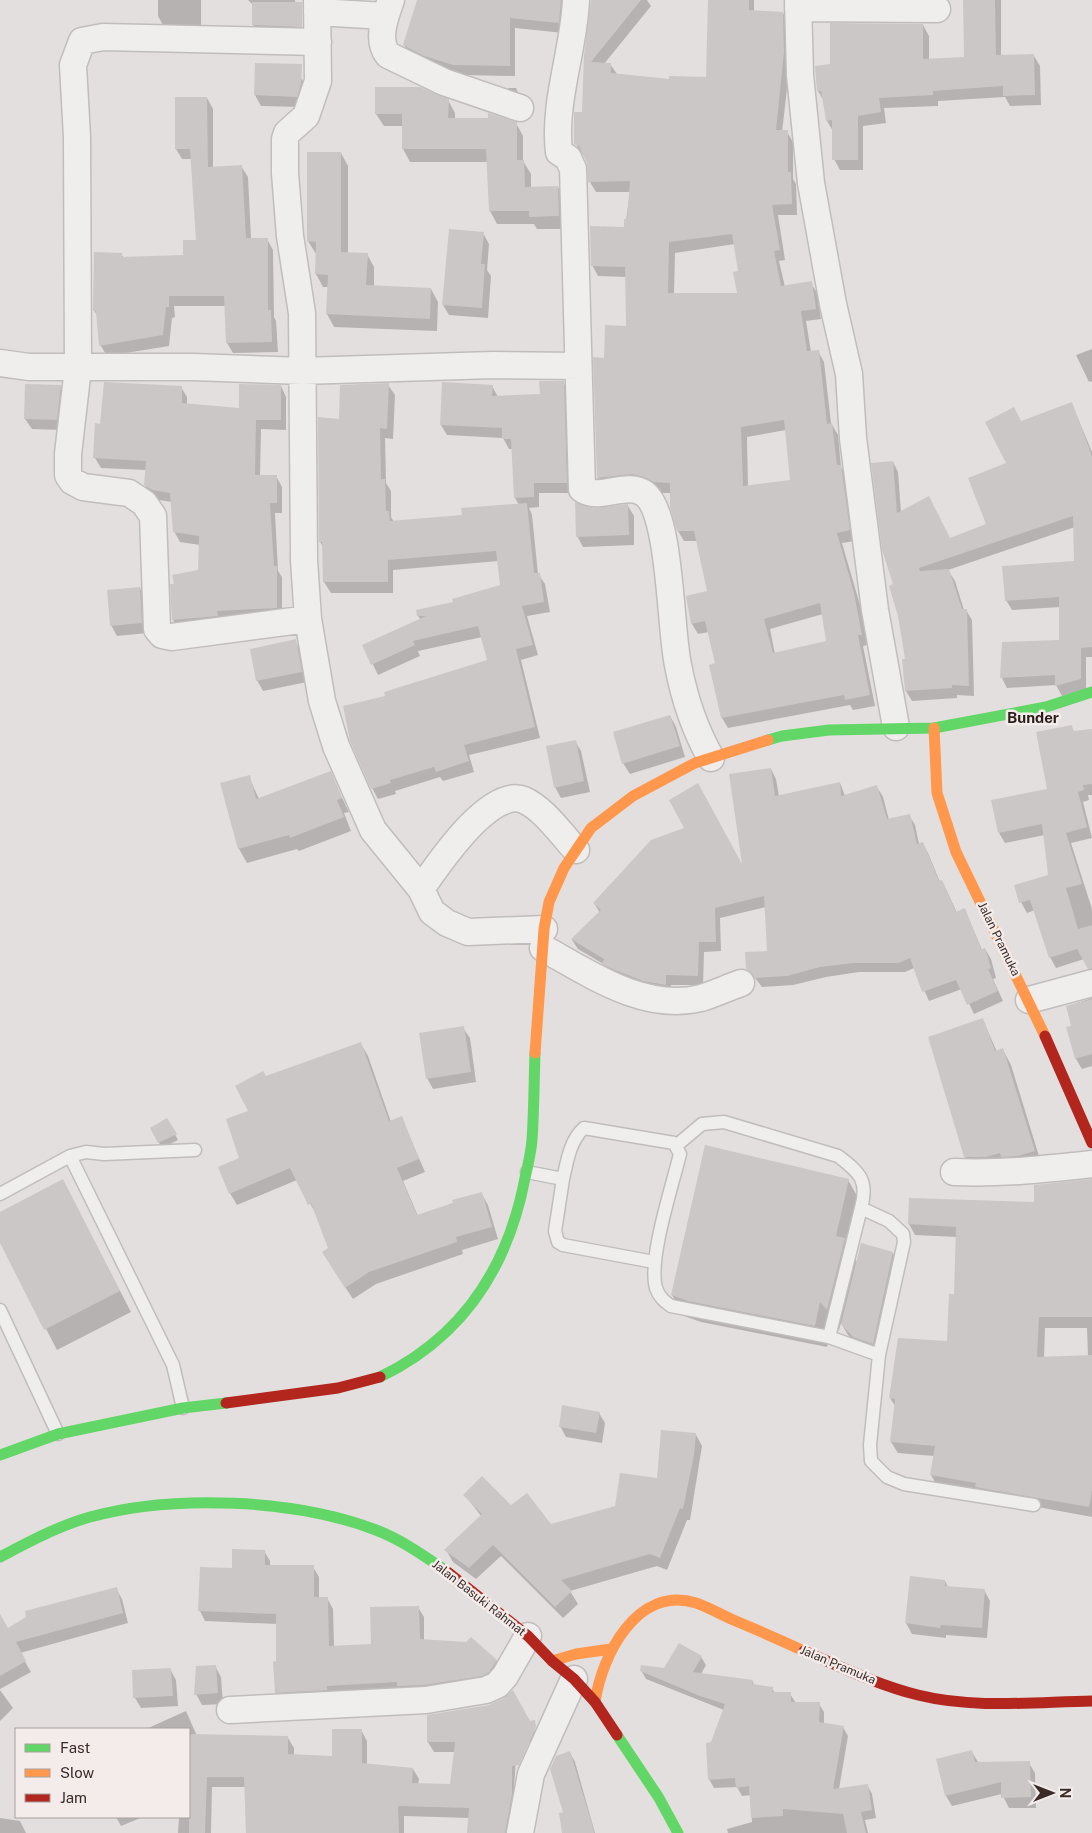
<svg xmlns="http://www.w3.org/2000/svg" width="1092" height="1833" font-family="'Public Sans',sans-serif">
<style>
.shadow{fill:#0003;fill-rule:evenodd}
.building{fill:#cbc7c6;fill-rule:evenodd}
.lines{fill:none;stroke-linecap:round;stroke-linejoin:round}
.lane-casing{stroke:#c1bdbc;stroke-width:15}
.street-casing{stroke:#c1bdbc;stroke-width:29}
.lane{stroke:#f0eded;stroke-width:12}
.street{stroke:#f0eded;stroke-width:26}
.fast{stroke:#63d668;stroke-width:11}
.slow{stroke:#ff974d;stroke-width:11}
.jam{stroke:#b3261e;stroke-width:11}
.labels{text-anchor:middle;stroke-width:5;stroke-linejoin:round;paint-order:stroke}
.street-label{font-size:12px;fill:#3a2b27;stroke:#f3eceb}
.quarter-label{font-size:15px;font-weight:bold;fill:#2b1d19;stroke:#f3eceb}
</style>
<rect width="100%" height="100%" fill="#e3dfde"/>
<path class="shadow" d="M158,0H201V28L164,27L158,16Z
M248,0H295L297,37L259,36L253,25V5Z
M418,0H572L564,33L515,28V76L460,75L410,56L404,45Z
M598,0H647L651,6L604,64H610L617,74L670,80L707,78L709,0H754V12L783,13L789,24L790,63L782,132H787L793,142V179L796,184L797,215H778L785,260L779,261L785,287L811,283L817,293L821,319L806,321L811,352L818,351L824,362L831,423L838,435L841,467L847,477L855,541L842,543L860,605L867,645L863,646L875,706L853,710L850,705L728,728L722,718L717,664L709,632L698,634L692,624L709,592L698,541H684L678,531L671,493H661L651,487L604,488L598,478L605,360L627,327L626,277L598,276L592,265L625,228L630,192H596L590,182L588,162L575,143L583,114ZM735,244L739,272V294H674L675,253ZM786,430L791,481L748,487L747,437ZM823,614L828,642L775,654L770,629Z
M964,0H1001V56H1034L1040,66L1041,105L1010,106L1005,97L938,101V106L884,108L886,123L863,126V170H840L834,159L833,131L827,121L824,101L818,91L831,65L923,25L929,36V60L965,58Z
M256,64L301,78L307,88L302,107L261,106L255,95Z
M508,88H516L519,95L510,92Z
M207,98L213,109V168L241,166L248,177L251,239H267L273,250L274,317L276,321L278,352L233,353L227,343L226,306H174L175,317L172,318L169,346L107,356L101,346L98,317L94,310L121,254L124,258L184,256L197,241L192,159H182L176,149Z
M448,100L455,113V119L516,123L523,136V161L531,174V188L558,187L565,200L566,229H537L534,224H497L490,211L488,162H410L403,149V126H384L376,114Z
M308,153H341L348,166V253L367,254L374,267V287L431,289L438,302L437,331L334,327L327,314L329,287H323L316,274V254L308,241Z
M483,233L489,244L487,270L491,276L488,318L449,315L443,305Z
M1092,349V381L1089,382L1076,355Z
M563,382L569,393L572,493H539V507L529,508L532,515L538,574L545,584L550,612L527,616L538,655L521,660L540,738L469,755L474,772L443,781L440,777L395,791L396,794L378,799L372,788L387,697L489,661L482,637L418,651L420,656L378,675L364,646L421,620L418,616L501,586L499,561L393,570V593H331L324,582V548L320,542L340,421L388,385L395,395L393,439L385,438L386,483L391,491V517L394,522L463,517L519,505L515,498L513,449H509L503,438L447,435L441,425L492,386L498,397L541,395Z
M60,386L66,397L62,430L32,429L25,419Z
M281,386L286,397V430L261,429L260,476H276L282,487V513H275L278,571L282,577V618L179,630L173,620L172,585L199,571L200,545L180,542L174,531L172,502L159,500L151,495L145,485L146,470L101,468L95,458L101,425L181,387L187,397V405L240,410Z
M1072,404L1092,452V657H1086V689L1062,696L1056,685L1007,688L1002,678L1061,641V607L1012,610L1006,600L1075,562V527L948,570L955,581L964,610H966L972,620L974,696L957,695V698L912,701L906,691V660L894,585L893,462L898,472L901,512L950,539L988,525L1021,422Z
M628,506L634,516V545L583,547L577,536L595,509Z
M140,588L146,599L147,633L117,636L111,625Z
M295,641L301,651L307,682L263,691L257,680Z
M670,716L676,727L685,757L630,774L623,763Z
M1071,726L1074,732L1092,730V795H1088L1089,800L1083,802L1092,838L1071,843L1092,909V973L1084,959L1056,968L1050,957L1035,910L1027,913L1021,902L1049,875L1045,835L1005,843L999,833L1049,790Z
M575,741L581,751L590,792L561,798L555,787Z
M771,769L776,779L779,796L840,783L845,796L877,787L883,797L889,820L909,815L915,825L919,844L922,843L928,853L940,882L942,881L947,891L957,913L965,910L982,950L985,949L991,959L996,978L993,979L1003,1001L974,1014L962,989L929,1001L914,968L905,972H859L826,977L793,985L762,987L748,969L768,952L766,907L720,918L721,951L704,952L703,985H671V994L609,974L605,965L578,949L572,940L600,913L594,903L743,869Z
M330,773L349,812L344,813L351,831L299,851L297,849L247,863L239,849L222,784L249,777L259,799Z
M1092,998V1066L1082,1069L1076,1059L1067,1028L1072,1026L1068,1006Z
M983,1020L997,1052L1003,1050L1011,1065L1042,1166L974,1172L965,1157Z
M463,1028L470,1038L476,1082L433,1089L427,1078Z
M361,1044L368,1056L391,1122L401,1117L425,1172L403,1181L418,1216L481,1193L488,1205L498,1239L462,1250L463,1254L376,1284L353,1299L330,1264L329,1248L317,1216L297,1180L237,1205L230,1193L241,1158L250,1112L265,1077Z
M167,1119L178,1140L162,1148L151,1128Z
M848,1180L860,1201L849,1248L857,1262L893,1253L899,1264L879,1354L860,1347L848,1335L841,1323L839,1330L832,1322L827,1347L701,1322L684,1316L672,1295Z
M1092,1180V1517L983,1497L937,1486L931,1475L934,1456L898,1453L891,1442L895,1406L890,1398L948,1343L955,1295L957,1237L915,1235L909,1224L1035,1203ZM1045,1328H1087L1088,1356L1044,1358Z
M63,1181L131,1312L57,1350L0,1240V1213Z
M599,1413L605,1423L602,1443L566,1437L560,1426Z
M696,1435L702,1446L690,1520H687L667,1570L657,1566L570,1591L578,1604L563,1618L501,1556L476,1579L453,1562L446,1550L481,1516L465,1495L511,1507L551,1526L616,1507L658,1479Z
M264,1551L270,1561V1567H313L319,1577V1598H327L333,1609L334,1647L373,1645L418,1607L424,1617V1641L496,1660L502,1671L494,1683L282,1703L276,1692L277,1624L205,1621L200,1611L233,1570Z
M945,1581L948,1587L984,1590L990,1601L987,1638L946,1635V1638L912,1634L906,1623Z
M116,1589L122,1599L128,1623L20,1653L31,1672L0,1689V1633Z
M701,1657L706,1665L701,1674L752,1681L755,1686L772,1688L775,1694H790L796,1703L819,1704L824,1712V1724L843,1727L848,1736L839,1789L867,1785L872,1794L876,1818L865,1820L868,1833H728L727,1829L752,1822L751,1795L742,1796L737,1787L714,1788L709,1779L712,1743L724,1710L646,1679L641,1670L665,1669Z
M215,1666L221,1677L223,1704L202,1705L196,1694Z
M170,1669L176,1680L178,1706L141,1708L135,1698Z
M0,1690L13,1708L0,1721Z
M513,1692L540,1741L517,1743L511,1833H469L470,1818L404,1816V1833H247L246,1787H212L211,1833H178L179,1817H189V1729H146L186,1711L197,1736L288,1738L294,1748V1756L333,1758L361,1730L367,1741V1764L413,1769L419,1779L418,1784L451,1785L455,1752H434L428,1742L504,1700Z
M972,1752L978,1762L1029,1763L1035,1773L1036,1808H1009L1002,1794L952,1806L946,1796Z
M570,1753L575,1762L595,1833H564Z
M116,1817H143L121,1826Z
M0,1818L20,1821L26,1833H0Z"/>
<path class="building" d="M417,0H561L559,23L510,18V66L453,65L424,56L403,45Z
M591,0H641L591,62L611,63V73L669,79V76L706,77L708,0H749V10L783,12L784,52L776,130H788V172H791L792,204L772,205L780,250L774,251L781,286L812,281L816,309L801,311L807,351L819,350L827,424L832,423L837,465H841L850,530L837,533L854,593L862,635H858L870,695L845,700L844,695L721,718L709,665L715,663L705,621L691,624L686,596L707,591L694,531H677L670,507V483L654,482L644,477L632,474L597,478L593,357L604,358L605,325L626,326L625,267L591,266L590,226L624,227V219H627L630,181L588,182L587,163L579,146L574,144V112H582L584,55ZM732,234L738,271L733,272L737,293H668L669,242ZM784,420L790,480L743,486L741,427ZM820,603L826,641L773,653L764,619Z
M963,0H995L996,55L1034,54L1035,95L1003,96V86L933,91V95L879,98L881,112L858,116V160H832V120L826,121L821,91H817L815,66L830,64V23L923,24V59L964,57Z
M252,2H302V27L252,25Z
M255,63L302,64L301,84L297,97L254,95Z
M375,87H420L449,99L448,118H488V113L517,122V160H524L525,187L558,186L559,216L529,217V211H489L486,149H402V114H375Z
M175,97H207L208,167L242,165L246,238H268V310H271L272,342L226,343L224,296H169V307H166L163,335L99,346L96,311H93L94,252L122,253V257L183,255V240H196L190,149H175Z
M307,152H341V252L368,253L366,285L431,288L430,319L326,314L328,275L315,274L316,242L307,241Z
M449,229L484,232L481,264H485L482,308L442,305Z
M539,381H564L567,483H534V497L514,498L511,439H502V428L440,425L442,382L493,385L492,396L540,394Z
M104,382L182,386V403L239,408V384L281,385V420H256L255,475H277V503H270L274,566H277V608L217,611L218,616L172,620L170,584H174L172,575L198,570L199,536L173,532L170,493L152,490L144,485L146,461L93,458L95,423L100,424Z
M389,383L387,429L380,428L381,479H385L386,511H389L390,521L462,515L461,508L527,503L534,573H540L544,602L522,606L533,645L516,649L535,727L464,745L469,761L436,772L434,767L390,780L391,783L371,789L350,741L343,706L385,696L384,692L487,660L478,626L413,641L415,645L371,665L362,645L426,616H417L416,610L453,602L452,599L500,585L496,551L388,560V582H323L322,542H319L318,417L339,419L340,385Z
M25,384L61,385L57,420L24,419Z
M1072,402L1092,456V647L1081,648V679L1055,686V675L1000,678L1002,642L1059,640V597L1005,601L1002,566L1074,561L1073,516L919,568L920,571L949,569L962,609H967L969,686L952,685V688L905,691L902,659H905L898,616L889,586L893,584L882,550L871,463L893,461L897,513L929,496L950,538L986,524L968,478L1006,463L985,422L1014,407L1021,421Z
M575,502L595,508L628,504L629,535L576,537Z
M140,587L142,623L110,626L107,590Z
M296,639L302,672L256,681L250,649Z
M670,715L680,746L622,764L613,732Z
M1072,725L1073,731L1092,729V784L1083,785L1084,790L1078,792L1087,827L1066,833L1082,884L1066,888L1078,929L1092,925V968L1088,969L1077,949L1049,958L1030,900L1019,903L1014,885L1048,875L1042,824L998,833L991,800L1047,789L1036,732Z
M576,740L584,781L554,788L546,746Z
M771,768L775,796L840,782L841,796L877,785L887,819L910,814L917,844L923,842L939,881L942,880L956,912L965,908L981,949L985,948L991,968L988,969L998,991L967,1005L956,980L922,992L910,958L899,963H853L820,967L787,976L755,978L746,969L745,952L767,951L764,896L715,908L716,942H699L698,976L666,975V985L643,981L605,966L602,964L604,959L571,939L601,910L593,903L651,840L684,828L669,800L698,783L742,864L729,774Z
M331,771L342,798L337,800L344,817L290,838L289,835L238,849L220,783L250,775L256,799Z
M1092,999V1054L1075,1059L1066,1027L1071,1026L1066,1006Z
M983,1018L995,1051L1003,1048L1035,1151L1018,1156L1001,1157L1000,1153L986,1157H964L928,1037Z
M464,1026L471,1072L426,1079L419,1033Z
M361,1042L389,1121L402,1116L419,1159L397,1168L417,1215L453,1203L452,1200L482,1192L492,1227L456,1237L457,1242L369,1272L345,1288L322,1252L328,1248L311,1203L308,1205L290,1168L229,1194L218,1167L239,1158L226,1119L248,1111L235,1086L263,1071L266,1076Z
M167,1118L177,1134L158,1143L150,1128Z
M705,1145L849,1179L836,1236L845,1238L827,1310L820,1302L815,1326L688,1301L671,1295Z
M63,1179L120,1291L44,1330L0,1243V1212Z
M1092,1179V1317H1039L1037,1357L1092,1355V1490L1089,1507L975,1487L976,1483L930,1475L935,1446L890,1442L895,1399L889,1398L898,1338L947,1341L949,1294H954L956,1227L908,1224L909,1198L1034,1202V1185Z
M861,1243L893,1252L873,1344L853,1337L841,1324Z
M562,1405L600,1412L596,1433L559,1427Z
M661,1430L696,1433L694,1455L683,1509L680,1508L660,1558L650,1554L561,1580L572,1591L555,1607L493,1545L469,1568L444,1550L482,1514L463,1495L482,1476L511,1505L527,1493L551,1524L615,1506L620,1473L657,1478Z
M232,1549L265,1550V1565H314V1597H328L329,1646L371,1644L370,1607L419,1606L420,1639L466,1642L471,1637L497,1660L488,1673L482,1676L424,1685L397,1686V1682L327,1686V1690L275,1693L273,1662L276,1661V1614L198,1611L200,1567L232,1568Z
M910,1576L945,1580V1586L985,1589L982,1628L941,1625L940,1628L905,1623Z
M117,1587L123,1613L16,1642L26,1661L0,1676V1614L8,1628L26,1617L25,1611Z
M679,1643L702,1656L693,1672L753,1680L752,1684L773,1687L772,1692H791V1702H820L819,1722L844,1726L833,1789L868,1784L872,1810L861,1812L866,1833H847L843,1814L783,1809V1816L751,1818L749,1786L736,1788L735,1778L708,1780L706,1743L711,1742L725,1704L700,1696L640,1671L641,1665L664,1668Z
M216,1665L218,1693L194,1695L196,1666Z
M171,1668L173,1696L133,1698L132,1670Z
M513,1690L530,1721L535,1720L536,1727L519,1765L512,1766V1794L505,1833H467L469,1808L398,1806L399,1833H246L244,1777H207L205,1833H189V1734L288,1736V1754L332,1756V1729H362V1763L413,1768L412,1783L450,1784L455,1742H427V1715L489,1705L504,1698Z
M972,1750L975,1762L1030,1761L1031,1797L1001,1798V1782L945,1796L936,1759Z
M570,1751L592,1824L594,1833H562L559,1813L563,1812L550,1769L556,1756Z"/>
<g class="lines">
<g class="lane-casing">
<path id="lane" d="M677,1145L702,1124L724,1122L838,1156C859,1172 869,1180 861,1208L889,1221L903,1234L904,1242L879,1355L870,1445L871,1461L887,1477L904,1484L1034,1505
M70,1156L173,1365L183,1408
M527,1172L563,1179L555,1231L558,1242L563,1245L654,1262
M563,1179C567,1162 570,1140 584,1128L674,1143L680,1154C672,1187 648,1259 656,1288C659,1297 664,1301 671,1306L829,1337L879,1355
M0,1194L70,1156L86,1152L104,1154L195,1150
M0,1310L58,1434
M829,1337L861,1208"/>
</g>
<g class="street-casing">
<path id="street" d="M317,0L318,81L306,116L287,133L285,139V173L290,236L302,313L304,560L308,619L322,701L336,746L373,830L421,889L432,912L447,923L468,932L544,929
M391,0C385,17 376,40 388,55L444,82L520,108
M576,0C574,50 553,102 559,152L568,158L573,169L582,489C599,502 627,480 645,494C671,515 670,629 678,665C684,697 695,730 711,758
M798,0L800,75L811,183L833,304L849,374L853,438L875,610L896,727
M798,8L937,9
M317,12L385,16
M0,363L29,367H192L302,371L493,365L577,366
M308,619L172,637L162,635L157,629L153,516L144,503L129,493L83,487L72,481L68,475V454L78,368L77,137L73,65L82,41L103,37L318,42
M421,889C437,866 490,786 524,800C544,809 561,834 576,850
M543,948C590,974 644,1012 701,998C714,994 727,988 741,983
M1029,1000L1092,983
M954,1172C1001,1174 1046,1169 1092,1164
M230,1710L426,1700L486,1690L497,1685L505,1676L528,1636
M520,1833L531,1774L574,1679"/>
</g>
<use href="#lane" class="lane"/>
<use href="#street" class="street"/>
<path class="fast" d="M768,740L782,736L829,730L934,728L1046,707L1092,692
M380,1377C463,1337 508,1267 525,1178C528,1165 531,1153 532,1140C534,1111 534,1082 535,1053
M0,1455L58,1434L183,1408L226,1403
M0,1557C29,1542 58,1526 90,1517C173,1494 296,1499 376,1530C400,1539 423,1555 445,1570
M617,1735L659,1798L678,1833"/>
<path class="slow" d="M934,728L937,793L956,852L1045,1036
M535,1053L544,929L549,902L564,868L591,828L633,796L695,763L768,740
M552,1661L576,1654L611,1649
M595,1702C602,1655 637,1585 696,1603C708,1607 720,1614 731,1619C755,1629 780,1640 804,1651"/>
<path class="jam" d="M1045,1036L1092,1143
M226,1403L338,1388L380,1377
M445,1570L528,1636L552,1661L574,1679L595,1702L617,1735
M804,1651C841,1667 878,1685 918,1695C974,1709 1034,1702 1092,1701"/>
</g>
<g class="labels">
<g class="street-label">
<text transform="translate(999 939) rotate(64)" y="4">Jalan Pramuka</text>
<text transform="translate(479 1598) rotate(38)" y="4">Jalan Basuki Rahmat</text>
<text transform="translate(838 1665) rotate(23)" y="4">Jalan Pramuka</text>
</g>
<g class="quarter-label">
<text x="1033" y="723">Bunder</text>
</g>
</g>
<rect x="15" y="1728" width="175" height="90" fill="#f3eceb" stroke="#a99f9d"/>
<rect x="25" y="1744" width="25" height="8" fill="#63d668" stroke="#a99f9d"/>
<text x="60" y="1753" font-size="15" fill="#3a2b27">Fast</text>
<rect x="25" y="1769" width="25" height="8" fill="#ff974d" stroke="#a99f9d"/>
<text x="60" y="1778" font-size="15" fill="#3a2b27">Slow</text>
<rect x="25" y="1794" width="25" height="8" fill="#b3261e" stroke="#a99f9d"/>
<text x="60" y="1803" font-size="15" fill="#3a2b27">Jam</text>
<g transform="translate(1052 1793) rotate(90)" stroke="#f3eceb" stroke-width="4" paint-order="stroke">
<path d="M0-4L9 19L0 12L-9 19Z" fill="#3a2b27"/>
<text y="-8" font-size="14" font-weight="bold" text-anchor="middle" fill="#3a2b27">N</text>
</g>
</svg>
